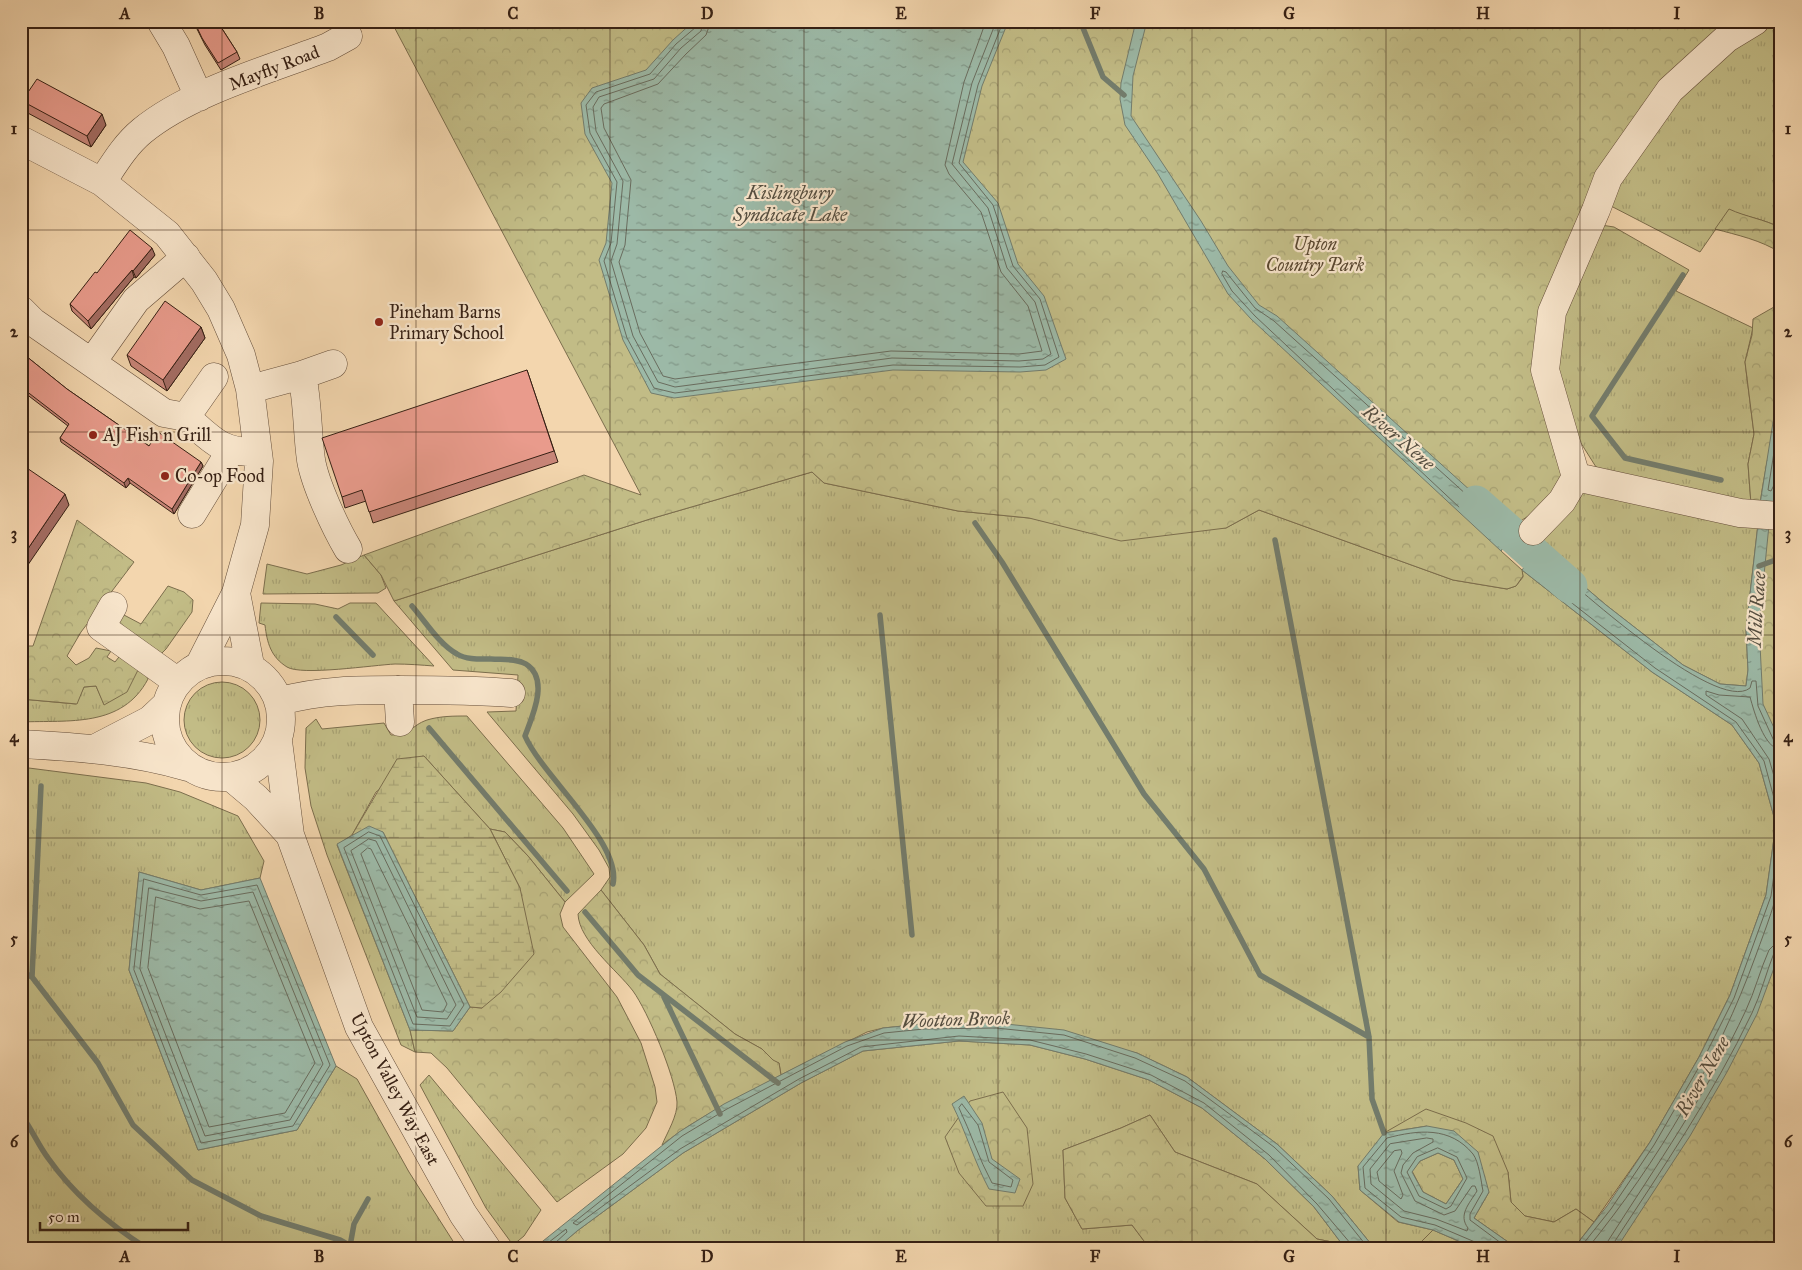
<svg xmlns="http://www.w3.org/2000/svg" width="1802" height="1270" font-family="'IM FELL Great Primer',serif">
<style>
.grass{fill:url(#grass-tufts);stroke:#7c6e4d}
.forest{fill:url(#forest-crowns);stroke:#7c6e4d}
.wetland{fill:url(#wetland-marsh);stroke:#7c6e4d}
.water{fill:url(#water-ripples);stroke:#737c6c;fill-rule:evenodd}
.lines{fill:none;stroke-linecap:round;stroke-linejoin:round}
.shore{stroke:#696c5e;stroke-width:1}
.stream{stroke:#737c6c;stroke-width:5.5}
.river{stroke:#9cb9a7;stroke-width:35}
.minor-casing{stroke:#654e3a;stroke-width:29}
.minor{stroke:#f7e4ca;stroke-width:28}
.wall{fill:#c88578;stroke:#362014}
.shaded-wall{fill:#a36c62;stroke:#362014}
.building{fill:#e99b8c;stroke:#362014}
.grid{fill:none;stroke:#362014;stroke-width:1;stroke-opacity:0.55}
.poi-dot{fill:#8f2418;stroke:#f7e4ca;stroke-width:2}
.labels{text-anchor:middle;stroke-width:4.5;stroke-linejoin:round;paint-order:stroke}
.street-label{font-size:18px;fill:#362014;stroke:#f7e4ca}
.park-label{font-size:18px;font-style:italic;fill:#594730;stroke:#f7e4ca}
.poi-label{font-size:18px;fill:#362014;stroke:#f7e4ca;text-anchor:start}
.water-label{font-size:19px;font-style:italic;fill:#554e40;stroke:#f7e4ca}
.neatline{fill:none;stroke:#362014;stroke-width:2}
.grid-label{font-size:16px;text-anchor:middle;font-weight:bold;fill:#362014}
</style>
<defs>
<pattern id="grass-tufts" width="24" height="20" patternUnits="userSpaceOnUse" patternTransform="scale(1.25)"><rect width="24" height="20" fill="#c2bc86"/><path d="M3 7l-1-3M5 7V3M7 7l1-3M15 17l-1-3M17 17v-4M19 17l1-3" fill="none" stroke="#a7a173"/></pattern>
<pattern id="forest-crowns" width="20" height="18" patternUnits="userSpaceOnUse" patternTransform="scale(1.25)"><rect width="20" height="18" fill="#c2bc86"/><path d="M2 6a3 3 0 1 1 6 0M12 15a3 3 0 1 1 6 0" fill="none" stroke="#a7a173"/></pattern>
<pattern id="wetland-marsh" width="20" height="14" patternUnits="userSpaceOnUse" patternTransform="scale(1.25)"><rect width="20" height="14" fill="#c2bc86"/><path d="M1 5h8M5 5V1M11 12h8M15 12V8" fill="none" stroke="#a7a173"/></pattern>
<pattern id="water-ripples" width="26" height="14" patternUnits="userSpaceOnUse" patternTransform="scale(1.25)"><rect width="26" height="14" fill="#9cb9a7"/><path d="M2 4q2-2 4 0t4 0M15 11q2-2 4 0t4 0" fill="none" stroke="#809687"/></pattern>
</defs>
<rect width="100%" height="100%" fill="#f3d6ae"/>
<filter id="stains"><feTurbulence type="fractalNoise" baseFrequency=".004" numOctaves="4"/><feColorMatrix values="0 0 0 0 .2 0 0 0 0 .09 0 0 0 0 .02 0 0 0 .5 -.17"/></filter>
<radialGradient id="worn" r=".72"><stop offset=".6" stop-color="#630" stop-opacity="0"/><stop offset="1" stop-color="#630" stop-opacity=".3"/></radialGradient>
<path class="grass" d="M1772,21H1781V228C1764,219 1746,217 1729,210L1700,252L1609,205L1612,189L1657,120L1738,41Z
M1601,225L1614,227L1689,270L1676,291L1753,328L1745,362L1754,434L1748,464L1751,504L1634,481L1596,467L1579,440L1554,375L1562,302Z
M812,472L824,483L958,511L1029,518L1226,528L1259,510L1453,580L1507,589L1516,586L1523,577L1522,570L1652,672L1732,725L1759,763L1776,824L1766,895L1730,995L1699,1057L1650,1142L1594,1222L1576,1209L1554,1222L1525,1216L1511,1202L1508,1172L1358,1166L1360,1190L1398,1222L1433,1230L1416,1249H1375L1332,1196L1277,1144L1187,1077L1137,1053L996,1023L923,1024L883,1028L867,1032L781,1075L779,1063L773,1061L762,1049L735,1034L660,974L644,945L601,890L610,877L609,868L599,850L573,814L487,712L516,711L518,675L453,670L394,601L650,519Z
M1586,489L1758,524L1746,629L1748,670L1746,686L1720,684L1683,665L1606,605L1539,548L1554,524Z
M364,555L381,575L386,588L378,593L263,594L267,564L307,574L341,565Z
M261,603L315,604L338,609L350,603H376L434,666C421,665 408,664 395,664C374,665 301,676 287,667C271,657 267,643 265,625L259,623Z
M134,662L143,669L148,679C122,728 69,720 21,722V699L76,704L84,687L96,686L104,704Z
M184 720a38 38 0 1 1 76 0a38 38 0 1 1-76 0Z
M467,716L563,828L594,874L565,902L528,856L505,832L490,829L424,756L376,792L352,835L337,845L410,1030L415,1052L401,1045L327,855L311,806L305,768L306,728L316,719L322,729L384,723L391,735C412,735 410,726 427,720C440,716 454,716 467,716Z
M21,767L146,783L180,792L238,816L264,861L260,878L201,890L139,872L129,970L198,1150L297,1130L336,1066L357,1079L409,1172L458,1249H29L21,1240Z
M959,1041L1030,1045L1085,1059L1149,1080L1202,1108L1265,1159L1314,1207L1342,1244L1317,1239L1257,1184L1175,1152L1150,1115L1121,1128L1063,1150L1065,1198L1082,1229L1132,1225L1150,1249H556L577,1231L683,1153L801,1083L863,1051Z
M429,1075L541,1210L524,1236L513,1245L486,1208L420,1085Z"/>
<path class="forest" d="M391,21H1731L1706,39L1540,317L1566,474L1549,503L1519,522L1501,551L1522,570L1523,576L1516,586L1507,589L1453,580L1259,510L1226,528L1121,541L1029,518L958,511L824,483L812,472L650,519L394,601L381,575L364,555L584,475L641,495Z
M1729,209C1746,217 1764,219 1781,228V253C1761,240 1737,235 1715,229Z
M1774,307C1794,367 1768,442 1760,504H1751L1748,464L1754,434L1745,362L1752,335L1753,319Z
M1765,514L1781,516V775L1756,707L1751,626Z
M77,520L134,562L81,632L67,656L76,665L89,658L96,648L111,651L107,657L115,662L122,653L134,662L138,670L127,692L104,705L96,686L84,687L77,704L21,699V646H33Z
M168,586L184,592L193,600L192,612L166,649L160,655L116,622L119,617L124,615L141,624Z
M490,829L505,832L528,856L565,902L560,914L563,927L617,997L641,1043L655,1087L657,1102L646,1128L623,1154L557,1202L447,1068L431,1053L415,1052L410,1030L453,1031L470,1007L482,1008L520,888Z
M1781,889V1249H1593L1707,1072Z
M601,890L644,945L660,974L735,1034L762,1049L773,1060L779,1063L781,1075C740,1098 698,1116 662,1145C667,1133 678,1115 677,1102C675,1076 648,1012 633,991C617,970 579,941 578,914Z
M1003,1092L1027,1128L1033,1184L1023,1206H986L959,1173L945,1137L970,1101Z
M1426,1109L1466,1123L1493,1136L1508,1172L1511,1202L1525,1216L1554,1222L1576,1209L1594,1222L1573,1249H1518L1474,1218L1489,1192L1427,1126L1384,1133Z
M1150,1115L1175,1152L1257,1184L1317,1239L1342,1244L1349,1249H1150L1132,1225L1082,1229L1065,1198L1063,1150L1121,1128Z
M1438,1153L1454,1160L1463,1179L1446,1204L1423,1192L1412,1171L1420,1161Z
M1433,1230L1477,1249H1414Z"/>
<path class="wetland" d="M424,756L490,829L520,888L534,954L501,992L482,1008L470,1007L383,832L352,835L397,759Z"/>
<path class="water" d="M694,21H1005L1006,27L982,86L963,162L998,203L1018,264L1044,296L1066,359L1046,370L1020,372L893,370L674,398L651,393L623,340L599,260L606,243L612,183L585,134L581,103L592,88L646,70L673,40Z
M1136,21H1147L1133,76L1131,116L1201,221L1228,266L1259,305L1277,316L1482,501L1502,517L1519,522L1501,551L1251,319L1228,294L1158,174L1125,125L1120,99L1121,83Z
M1781,372V479L1773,505L1760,504Z
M1758,524L1769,525L1759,625L1763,704L1781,743V949L1757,1014L1727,1072L1690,1136L1616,1249H1573L1607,1206L1650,1142L1699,1057L1730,995L1766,895L1776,824L1759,763L1732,725L1652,672L1522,570L1539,548L1606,605L1683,665L1720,684L1746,686L1748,670L1746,629Z
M369,826L383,832L470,1007L453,1031L410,1030L337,844Z
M139,872L201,890L260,878L336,1066L297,1130L198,1150L129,970Z
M996,1023L1064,1030L1137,1053L1187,1077L1277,1144L1332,1196L1375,1249H1349L1342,1244L1314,1207L1265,1159L1202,1108L1149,1080L1085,1059L1030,1045L959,1041L863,1051L801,1083L683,1153L577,1231L556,1249H533L679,1132L724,1104L845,1042L883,1028L923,1024Z
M964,1096L982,1123L992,1159L1020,1179L1015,1193L989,1189C974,1161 966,1132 952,1104Z
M1427,1126L1454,1131L1478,1152L1489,1192L1474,1218L1518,1249H1477L1433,1230L1399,1222L1360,1190L1358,1166L1384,1133ZM1438,1153L1454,1160L1463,1179L1446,1204L1423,1192L1412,1172L1420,1161Z"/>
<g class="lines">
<path class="shore" d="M697,21L696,27L676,44L650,74L596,92L586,105L590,133L617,182L611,243L604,261L627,338L654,388L675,393L893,365L1020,367L1045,365L1059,357L1040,299L1013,266L993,205L959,163L978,85L1001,27L1000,21
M703,21L701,31L681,48L654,79L599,97L593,107L596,131L623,181L617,244L611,261L633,336L658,382L675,387L892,358L1019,361L1043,359L1051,354L1035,302L1007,268L988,208L952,164L972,83L994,27V21
M711,21L706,35L686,54L658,84L604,104L601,108L604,128L631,180L625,245L619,262L640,333L663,376L675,379L891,351L1019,354L1042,351L1028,306L1001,272L981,212L949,174L945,165L964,82L986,21
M1223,271L1226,272L1255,308L1274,321L1478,505L1499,521L1509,525L1501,542H1498L1476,523L1255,316L1232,291L1222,274Z
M1781,408L1768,490L1771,491L1775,483L1781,481
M1781,750C1764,749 1754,711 1750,697L1719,695L1706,691V695L1742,719L1769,759L1781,800
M369,832L380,836L464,1005L450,1026L413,1024L344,848Z
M369,839L376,841L456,1005L447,1019L417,1017L351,851Z
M368,848L371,849L447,1004L443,1012L422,1010L361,854Z
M144,879L201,895L257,885L330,1065L293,1126L201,1143L134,970Z
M149,888L201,901L253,892L323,1064L290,1120L205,1136L140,969Z
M156,897L200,909L249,901L315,1063L285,1113L209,1127L148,968Z
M962,1104L978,1125L989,1162L1013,1180L1011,1187L992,1183C979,1159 971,1133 959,1108Z
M1427,1138L1433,1139V1142L1413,1153L1403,1165L1401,1173L1415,1201L1444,1215L1455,1211L1472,1186H1475L1477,1191C1469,1204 1458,1215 1468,1228L1467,1231L1436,1219L1404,1211L1371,1184L1370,1169L1390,1144Z
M1438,1148L1457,1157L1467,1178L1451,1206L1446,1209L1419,1196L1407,1172L1417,1157Z
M1401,1150L1402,1153L1394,1171L1403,1195L1401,1199L1379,1181L1377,1172L1394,1151Z
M540,1249L566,1229L567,1232L555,1243L554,1249
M1352,1249L1351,1244L1317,1204L1269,1155L1204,1103L1151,1075L1086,1054L1030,1040L959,1036L861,1047L799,1079L680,1149L577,1225L573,1223L682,1136L727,1109L847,1046L884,1033L924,1029L996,1028L1064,1035L1135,1058L1185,1081L1274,1147L1329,1199L1369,1249
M1477,1249L1475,1242L1435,1225L1401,1217L1365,1188L1363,1167L1387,1138C1418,1130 1450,1126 1473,1154C1479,1162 1481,1181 1483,1191L1470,1214V1220L1509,1249
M1579,1249L1611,1209L1654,1145L1703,1060L1734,998L1771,896L1781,824L1764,761L1736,722L1655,668L1531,571L1530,568L1538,557H1542C1570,581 1716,715 1750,688L1752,681H1756L1758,706L1774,741L1781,743
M1587,1249C1658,1162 1718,1060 1756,955C1766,927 1777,901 1781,872
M1606,1249L1608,1241C1656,1166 1708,1092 1746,1010C1755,991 1760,970 1769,950L1774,945L1781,943
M1612,1249L1613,1244C1662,1169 1713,1095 1752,1013C1761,994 1766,973 1774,953L1781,950"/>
<path class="stream" d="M1081,23L1103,77L1124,95
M1683,275L1592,416L1625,458L1721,480
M975,523L1002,562L1144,794L1204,869L1260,975L1369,1037
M1275,540L1369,1037L1372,1099L1384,1133
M1759,566L1781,558
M412,606C425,621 439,644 457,654C467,660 480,659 491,659C502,660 516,658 526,664C550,679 532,717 525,736C543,777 622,843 613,884
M880,615L912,935
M336,617L373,655
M429,728L567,891
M41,786L32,977L98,1063L133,1125L192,1180L261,1216L340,1240L356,1249
M585,912L638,975L778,1083
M21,971L32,977
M664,997L720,1114
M21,1115C32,1129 38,1145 48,1158C74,1195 110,1225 148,1249
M350,1246L354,1224L368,1199"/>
<path class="river" d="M1476,503L1570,586"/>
<g class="minor-casing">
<path id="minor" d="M161,21L176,46L199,97
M21,140L102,182L167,234L204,281L221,309L241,355L250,389L259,461L255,525L236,593L199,666
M102,182C114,164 125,145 142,131C189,92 271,69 328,47L348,36
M21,310L33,322L164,413L186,417
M92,362L136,300L186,257
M302,375L333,364
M214,377L186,417C212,440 221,453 257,452
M250,389L302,375C308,403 307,432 311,460C315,484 335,527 348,549
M1576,477L1545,370L1552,312L1596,210L1608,178L1670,90L1727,38L1755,21
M192,514L231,450
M1533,531L1562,501L1576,477L1740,513L1781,516
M236,593L250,665
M113,606L101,627L178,682
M165 719a58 58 0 1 1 116 0a58 58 0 1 1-116 0Z
M398,690L400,722
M280,701C323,690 355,690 399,690C436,690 473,690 511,693
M278,741L290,835L359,1027L463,1214L487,1249
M21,744C78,747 133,751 188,767
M96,748L150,720L167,704
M231,777L256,798L290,835"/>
</g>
<use href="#minor" class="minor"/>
</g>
<path class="wall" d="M193,21H222L224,26L221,27L237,52L240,59L221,70L205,45Z
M22,101L106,125L91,147L26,112Z
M155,255L136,278L134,277L91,329L72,311L70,304L97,273Z
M201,327L205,338L167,391L131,366L127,355Z
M21,352L67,389L149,446L201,462L203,466L174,514L130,483L126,488L61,442L60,438L68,426L21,390Z
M527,370L558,462L373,523L366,501L345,508L342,497Z"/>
<path class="shaded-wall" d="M102,114L106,125L91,147L87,136Z
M152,248L155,255L136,278L133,271Z
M132,270L134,277L91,329L88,321Z
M201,327L205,338L167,391L163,380Z
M201,462L203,466L174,514L172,509Z
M128,478L130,483L126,488L124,483Z
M65,494L69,505L21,575V559Z"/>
<path class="building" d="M194,21H217L237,52L218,63L202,38Z
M37,79L102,114L87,136L22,101Z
M130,230L152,248L133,271L132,270L88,321L70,304L95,272L97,273Z
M165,301L201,327L163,380L127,355Z
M21,352L67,389L149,446L158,432L201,462L172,509L128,478L124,483L60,438L69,424L21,387Z
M527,370L554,451L369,512L362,490L342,497L322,438Z
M21,464L65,494L21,559Z"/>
<path class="grid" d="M222,21V1249M416,21V1249M610,21V1249M804,21V1249M998,21V1249M1192,21V1249M1386,21V1249M1580,21V1249M21,230H1781M21,432H1781M21,635H1781M21,838H1781M21,1040H1781"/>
<g class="poi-dot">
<circle cx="379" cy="322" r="5"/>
<circle cx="93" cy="435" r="5"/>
<circle cx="165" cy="476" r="5"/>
</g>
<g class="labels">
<g class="street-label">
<text transform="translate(274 68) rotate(-21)" y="6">Mayfly Road</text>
<text transform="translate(395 1089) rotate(62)" y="6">Upton Valley Way East</text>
</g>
<g class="park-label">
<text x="1315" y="250">Upton<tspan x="1315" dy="21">Country Park</tspan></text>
</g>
<g class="poi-label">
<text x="389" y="318">Pineham Barns<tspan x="389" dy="21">Primary School</tspan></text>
<text x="103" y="441">AJ Fish n Grill</text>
<text x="175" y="482">Co-op Food</text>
</g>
<g class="water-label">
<text x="790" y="199">Kislingbury<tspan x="790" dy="22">Syndicate Lake</tspan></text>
<text transform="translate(1399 437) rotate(41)" y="7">River Nene</text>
<text transform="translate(1756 609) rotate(-86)" y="7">Mill Race</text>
<text transform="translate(956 1019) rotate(-2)" y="7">Wootton Brook</text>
<text transform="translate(1702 1076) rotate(-60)" y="7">River Nene</text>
</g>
</g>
<rect width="1802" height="1270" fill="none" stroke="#f3d6ae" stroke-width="55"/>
<path d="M40 1222v8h148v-8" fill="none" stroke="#362014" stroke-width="2.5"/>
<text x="48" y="1222" font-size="15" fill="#362014" stroke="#f7e4ca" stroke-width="4" paint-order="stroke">50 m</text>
<rect x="28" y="28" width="1746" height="1214" class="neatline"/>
<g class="grid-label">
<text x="125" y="19">A</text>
<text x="319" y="19">B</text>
<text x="513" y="19">C</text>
<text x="707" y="19">D</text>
<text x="901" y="19">E</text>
<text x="1095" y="19">F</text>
<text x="1289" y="19">G</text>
<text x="1483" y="19">H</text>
<text x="1677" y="19">I</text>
<text x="14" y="134">1</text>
<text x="1788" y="134">1</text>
<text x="14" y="337">2</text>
<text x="1788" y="337">2</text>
<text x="14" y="539">3</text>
<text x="1788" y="539">3</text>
<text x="14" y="742">4</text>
<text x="1788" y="742">4</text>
<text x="14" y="944">5</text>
<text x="1788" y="944">5</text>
<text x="14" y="1147">6</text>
<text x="1788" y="1147">6</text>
<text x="125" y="1262">A</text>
<text x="319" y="1262">B</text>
<text x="513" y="1262">C</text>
<text x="707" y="1262">D</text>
<text x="901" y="1262">E</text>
<text x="1095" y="1262">F</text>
<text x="1289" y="1262">G</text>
<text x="1483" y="1262">H</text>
<text x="1677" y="1262">I</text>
</g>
<rect width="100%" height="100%" filter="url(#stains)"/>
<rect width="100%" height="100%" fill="url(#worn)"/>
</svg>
